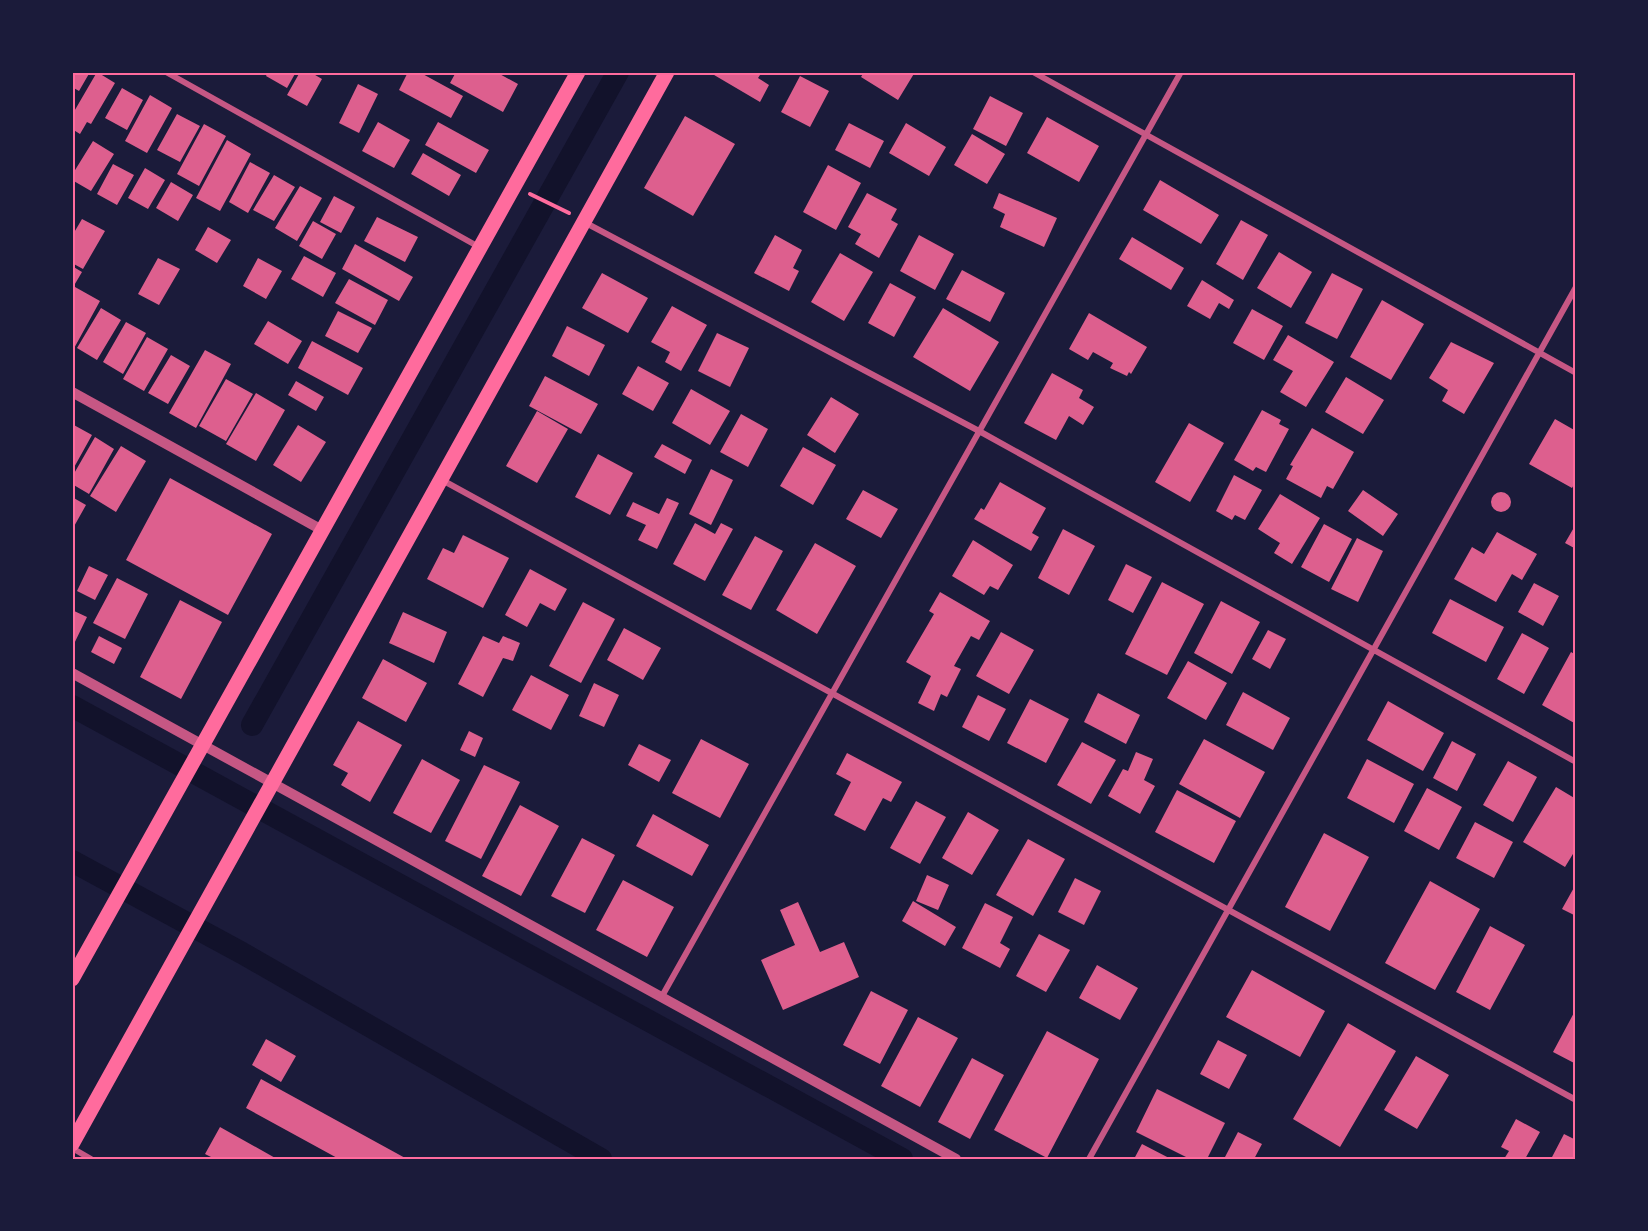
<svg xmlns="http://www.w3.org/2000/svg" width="1648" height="1231" font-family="Poppins,sans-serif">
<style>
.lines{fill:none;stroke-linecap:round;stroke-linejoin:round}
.canal{stroke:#12122b;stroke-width:22}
.building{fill:#dd5f8e}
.path{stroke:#ff6b9d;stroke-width:4}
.minor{stroke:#c65784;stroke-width:6}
.tertiary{stroke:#c65784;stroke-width:10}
.primary{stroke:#ff6b9d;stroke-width:15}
.neatline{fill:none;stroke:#ff6b9d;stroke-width:2}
</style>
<rect width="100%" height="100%" fill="#1b1b3a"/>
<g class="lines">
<path class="canal" d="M72,706L902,1159
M252,725L618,72
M72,861L242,953L601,1159"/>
</g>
<path class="building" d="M72,72H90L79,91L72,87Z
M97,72L115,83L91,124L87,122L80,134L72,129V115Z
M268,72H296L287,88L266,76Z
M300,72H310L322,79L307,106L287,95Z
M408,72H419L463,96L451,118L399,90Z
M456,72H496L518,84L503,112L450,83Z
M709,72H762L758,78L769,85L760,102Z
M864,72H915L898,100L861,77Z
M800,76L829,91L810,127L781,112Z
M358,84L378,94L359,133L339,123Z
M122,88L143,100L127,130L105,118Z
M150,95L172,108L147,153L125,141Z
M990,96L1023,113L1006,146L973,129Z
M177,114L200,126L180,162L157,150Z
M685,116L735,144L693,216L644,188Z
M1047,117L1099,146L1079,182L1027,153Z
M378,122L410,140L394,168L362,151Z
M438,122L489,150L476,173L425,145Z
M849,123L884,141L870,168L835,150Z
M906,123L946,147L929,176L889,153Z
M204,124L226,136L199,186L177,174Z
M972,134L1005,154L987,184L954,165Z
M227,140L251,154L220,211L196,198Z
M93,141L114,154L91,191L72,180V175Z
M423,153L461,175L449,196L411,174Z
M250,162L270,173L248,213L229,202Z
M113,164L134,175L117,205L97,194Z
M828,165L861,183L836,230L803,212Z
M145,168L165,180L148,209L128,198Z
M274,175L295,187L274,221L253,210Z
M1160,180L1219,215L1201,244L1143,210Z
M171,182L193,195L178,221L156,208Z
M300,186L322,198L297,241L275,228Z
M867,193L897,209L891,220L898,224L879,258L855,244L861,234L848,227Z
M999,193L1057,218L1044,247L1000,227L1005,214L993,208Z
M334,196L355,207L341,233L320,222Z
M377,217L418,237L405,262L364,241Z
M82,219L105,231L83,269L72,263V236Z
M1241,220L1268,235L1243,280L1216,264Z
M313,221L336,234L322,259L299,246Z
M208,227L231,240L217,263L195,250Z
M775,235L802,250L793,268L799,271L789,291L754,273Z
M919,235L954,254L935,290L900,271Z
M1132,237L1184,268L1171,290L1119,259Z
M355,244L413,277L399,301L342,269Z
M1279,252L1312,272L1291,308L1257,288Z
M840,253L873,272L844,321L811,302Z
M304,256L336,273L323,297L291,279Z
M158,258L180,269L159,305L138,294Z
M258,258L282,271L266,299L243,286Z
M72,266L82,272L72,289Z
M962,270L1005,293L990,322L946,299Z
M602,273L648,298L628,333L582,308Z
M1332,273L1363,289L1337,339L1305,323Z
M349,279L388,300L375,325L335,303Z
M1202,280L1234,300L1229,309L1219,303L1210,319L1187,306Z
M890,283L916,297L894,337L868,323Z
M75,287L100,301L72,352V293Z
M1382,300L1424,324L1391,380L1350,357Z
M672,306L707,325L681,371L665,362L670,352L651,342Z
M101,308L121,320L97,360L77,348Z
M943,308L999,342L970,391L913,357Z
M1252,309L1283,326L1264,360L1233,343Z
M338,311L372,328L358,353L325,336Z
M1089,313L1147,347L1131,374L1129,372L1127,376L1110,368L1113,363L1093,352L1088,360L1069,349Z
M268,321L302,341L288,364L254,344Z
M126,322L146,333L123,374L103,362Z
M567,326L605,345L589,376L552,356Z
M717,333L749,348L730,387L698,371Z
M1288,335L1334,362L1306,407L1280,392L1293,371L1273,360Z
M147,337L168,349L144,391L123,379Z
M312,341L363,368L348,395L298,368Z
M1451,342L1494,363L1464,414L1442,401L1448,390L1429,378Z
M205,350L231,364L196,428L169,413Z
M171,355L190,366L168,404L148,393Z
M638,366L669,383L653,411L622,394Z
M1052,373L1083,390L1079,398L1094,407L1083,425L1069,416L1056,440L1024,423Z
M545,376L598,404L581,434L529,406Z
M1346,377L1384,400L1363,434L1325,412Z
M226,379L253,394L226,441L199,426Z
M296,381L324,397L316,411L288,395Z
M691,389L730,411L710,445L672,423Z
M256,393L285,410L256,461L226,444Z
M831,397L859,414L835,453L807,435Z
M1262,410L1281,420L1279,424L1289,429L1266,472L1256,467L1253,471L1234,460Z
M537,411L568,429L537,483L506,466Z
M741,414L768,429L748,467L720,452Z
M1555,419L1576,431V481L1572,488L1529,464Z
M1189,423L1224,443L1190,502L1155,482Z
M72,424L92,435L72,471Z
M298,425L326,442L301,482L273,465Z
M1312,428L1354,452L1333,489L1327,486L1321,498L1286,479L1293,466L1290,465Z
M95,437L114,449L89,494L72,484V477Z
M662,444L692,460L685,474L654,457Z
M121,446L146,461L116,512L90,496Z
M803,447L836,465L813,505L780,486Z
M598,454L633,473L610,515L575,497Z
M711,469L733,480L711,525L689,514Z
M1234,475L1262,490L1245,520L1235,515L1232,520L1216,511Z
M170,478L272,534L228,615L126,560Z
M1000,482L1046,508L1032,533L1039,537L1031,551L974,519L981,508L984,510Z
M863,490L898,509L881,538L846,519Z
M1363,490L1398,514L1383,536L1348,511Z
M1491 502a10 10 0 1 1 20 0a10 10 0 1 1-20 0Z
M1280,494L1320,518L1292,564L1274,553L1280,543L1258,529Z
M72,497L86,505L72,530Z
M667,498L679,503L657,549L638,540L646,525L626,516L633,502L659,514Z
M695,523L715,534L721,523L733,529L705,581L673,564Z
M1324,524L1352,539L1329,582L1301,567Z
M1576,524V549L1565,543Z
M1063,529L1095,546L1069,595L1038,578Z
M1497,532L1537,554L1522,580L1512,574L1496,602L1454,579L1472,547L1484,554Z
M463,535L509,558L483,608L427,579L443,548L454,553Z
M755,536L783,551L751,610L722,595Z
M1357,538L1383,551L1358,602L1331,589Z
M973,540L1013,565L998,590L990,586L984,595L952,576Z
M815,543L856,566L817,634L776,610Z
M1126,564L1152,577L1133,613L1108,600Z
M89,566L108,575L95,600L77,591Z
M530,569L567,589L555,611L540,603L527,627L505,615Z
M117,578L148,594L125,639L93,623Z
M1162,582L1204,604L1167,675L1125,654Z
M1534,583L1559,596L1543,626L1518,612Z
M940,592L990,621L979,640L971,636L954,666L961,669L947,697L941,694L934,711L918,703L931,676L906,662L934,614L929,611Z
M1450,599L1504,627L1486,662L1432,633Z
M180,600L222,622L181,699L140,677Z
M1221,601L1260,622L1232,674L1194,653Z
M583,602L615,619L581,683L549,666Z
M72,610L87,617L72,648Z
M403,612L447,632L434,663L389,643Z
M624,628L661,648L643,680L607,660Z
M1268,630L1286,639L1270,669L1252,659Z
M1001,632L1034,650L1009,694L976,676Z
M1522,633L1549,648L1524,694L1497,679Z
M99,636L122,648L114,664L91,652Z
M483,636L499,643L503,636L520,643L513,661L503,658L483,697L458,684Z
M1571,652L1576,655V724L1542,705Z
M383,659L427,683L406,722L362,698Z
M1188,661L1227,683L1206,720L1167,698Z
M531,675L569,695L551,730L512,710Z
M594,683L619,695L604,727L579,716Z
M1243,692L1290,718L1273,750L1226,725Z
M1098,693L1140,715L1126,744L1084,722Z
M978,695L1006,709L989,741L962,727Z
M1030,699L1069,719L1046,763L1007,743Z
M1388,701L1444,733L1423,771L1367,740Z
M358,721L402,745L370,802L341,785L348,773L333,765Z
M469,731L483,738L475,757L460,750Z
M701,739L749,764L720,818L672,793Z
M1204,739L1265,772L1240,818L1179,784Z
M1452,741L1476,754L1457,791L1433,778Z
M1082,742L1116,760L1091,804L1057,785Z
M639,744L671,760L659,782L628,765Z
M1136,752L1153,759L1144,780L1155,786L1140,814L1108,796L1123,769L1128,771Z
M847,753L902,782L891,802L883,798L865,831L834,815L851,782L836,774Z
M422,759L460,780L431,833L393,813Z
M1367,759L1414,784L1394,823L1347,798Z
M1508,761L1537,777L1513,822L1483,805Z
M484,765L520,782L481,859L445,841Z
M1556,787L1576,799V849L1565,867L1523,842Z
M1427,788L1462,807L1439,850L1404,831Z
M1177,790L1236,821L1214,863L1155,832Z
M916,801L946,817L920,864L890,848Z
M520,805L559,826L521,896L482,876Z
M968,812L999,830L972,875L942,858Z
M653,814L709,845L692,876L636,846Z
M1475,822L1513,842L1494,878L1456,858Z
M1324,833L1369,857L1330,931L1285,907Z
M582,838L615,855L585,913L551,896Z
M1028,839L1065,859L1033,916L996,895Z
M927,875L949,885L938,910L916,901Z
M1075,878L1101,891L1084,925L1058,912Z
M623,880L674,907L647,957L596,930Z
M1430,881L1480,909L1435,990L1385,963Z
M1576,884V916L1562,909Z
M913,901L956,927L945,946L902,921Z
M798,902L820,952L844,942L859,977L783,1010L761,960L795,945L780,910Z
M985,903L1013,917L1000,943L1010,949L1000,968L962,948Z
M1490,926L1525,945L1490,1010L1456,992Z
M1039,934L1070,950L1046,992L1016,976Z
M1097,965L1138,988L1120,1020L1079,998Z
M1252,970L1325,1011L1300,1057L1226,1017Z
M871,991L908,1010L880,1064L843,1045Z
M1576,1009V1064L1553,1052Z
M918,1017L958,1038L920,1107L881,1086Z
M1348,1023L1396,1051L1340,1147L1293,1119Z
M1047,1031L1099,1059L1047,1158L994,1130Z
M266,1039L296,1056L281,1082L252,1065Z
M1218,1040L1247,1055L1229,1089L1200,1074Z
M1416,1056L1449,1075L1417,1129L1384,1110Z
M972,1058L1004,1075L970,1139L938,1122Z
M261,1079L407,1159H339L246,1108Z
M1157,1089L1225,1123L1207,1159H1190L1136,1132Z
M1516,1119L1540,1132L1525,1159H1504L1509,1151L1501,1147Z
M220,1127L277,1159H215L205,1154Z
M1238,1132L1262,1144L1254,1159L1225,1157Z
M1564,1134L1576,1140V1159H1551Z
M1142,1144L1171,1159H1134Z"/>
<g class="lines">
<path class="path" d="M530,194L569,213"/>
<path class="minor" d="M166,72L479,247
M1033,72L1576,373
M584,222L979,431L1576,762
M442,480L1576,1100
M661,998L1181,72
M72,1148L91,1159
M1089,1159L1576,287"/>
<path class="tertiary" d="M72,392L322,530
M72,673L956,1159"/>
<path class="primary" d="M72,979L578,72
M72,1144L667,72"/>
</g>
<rect width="1648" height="1231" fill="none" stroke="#1b1b3a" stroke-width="147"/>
<rect x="74" y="74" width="1500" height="1084" class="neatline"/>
</svg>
